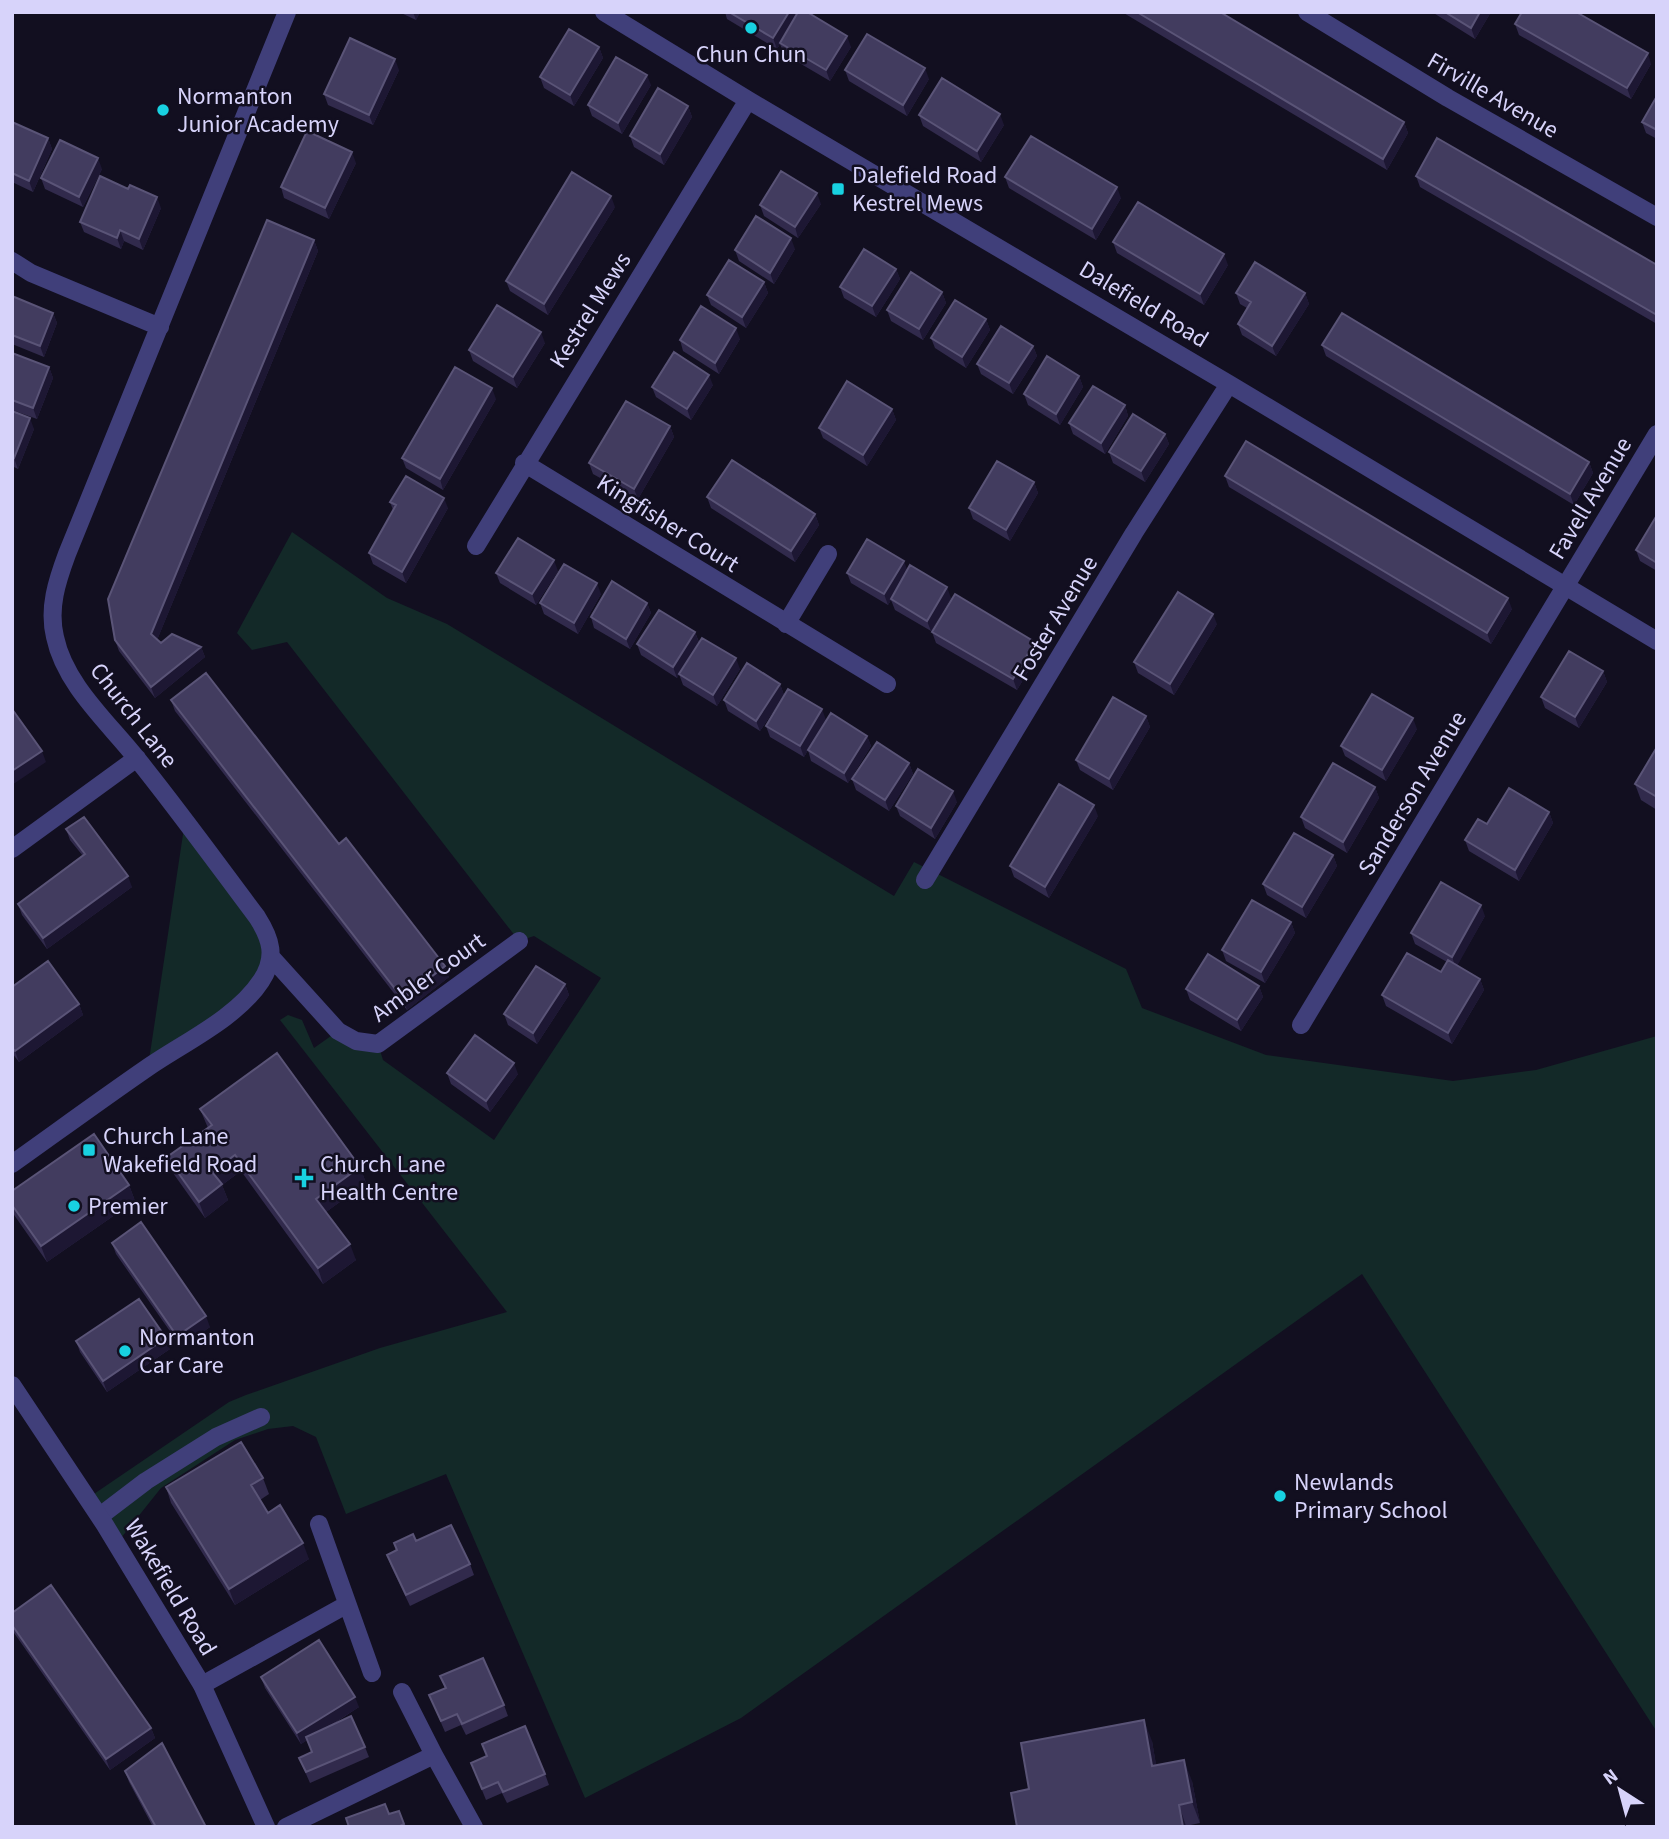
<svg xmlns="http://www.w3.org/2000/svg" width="1669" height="1839" font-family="'Source Sans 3',sans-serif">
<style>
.green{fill:#132928}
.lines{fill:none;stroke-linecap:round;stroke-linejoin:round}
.pedestrian{stroke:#403f7a;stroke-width:18}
.minor{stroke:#403f7a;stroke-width:18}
.tertiary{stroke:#403f7a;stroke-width:18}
.wall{fill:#312a4c}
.shaded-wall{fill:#1d1733}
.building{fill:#423c5f;stroke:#5a5477;stroke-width:2}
.poi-dot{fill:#18d1e1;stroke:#120f20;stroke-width:2.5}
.labels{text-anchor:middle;stroke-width:5;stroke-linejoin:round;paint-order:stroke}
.poi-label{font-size:24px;fill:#d7d3fa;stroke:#120f20;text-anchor:start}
.street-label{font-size:24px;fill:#d7d3fa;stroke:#120f20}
</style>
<rect width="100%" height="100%" fill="#120f20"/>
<path class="green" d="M292,532L387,598L447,624L894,896L914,862L1126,969L1142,1008L1266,1055L1453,1081L1536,1070L1657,1036V1732L1362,1274L741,1718L585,1798L446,1474L346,1514L316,1437L293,1426L268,1429L235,1440L161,1488L117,1543L88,1498L229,1402L246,1395L380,1348L507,1312L280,1020L288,1015L302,1020L314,1048L338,1031L378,1044L383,1060L494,1140L601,978L534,936L519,941L287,642L252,650L237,633Z
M185,821L269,935L262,980L148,1067Z"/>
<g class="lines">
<path class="pedestrian" d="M100,1516L146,1481L216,1437L261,1417"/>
<path class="minor" d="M604,12L748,100L1229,384L1657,641
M1307,12L1448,98L1657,217
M12,261L31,273L160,327
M524,463L887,684
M476,546L748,100
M786,624L828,554
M12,849L137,758
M925,880L1134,533L1229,384
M272,958L338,1031L356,1041L378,1044L519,941
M1301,1025L1657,434
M12,1164C57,1132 102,1099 147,1068C183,1043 237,1018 261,981C277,957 271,939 257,917C218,865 179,811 138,760C108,722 65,685 55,637C48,608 57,581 67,554L287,12
M319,1524L372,1673
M202,1685L346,1605
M402,1692L434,1755L474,1827
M286,1827L434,1755"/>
<path class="tertiary" d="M12,1385L105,1525L202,1685L266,1827"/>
</g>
<path class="wall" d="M399,12H420L416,20Z
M725,12H807L851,47L830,81L784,54L780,44L777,49L727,19Z
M1122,12H1220L1404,122L1408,133L1387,170Z
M1432,12H1491L1475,39Z
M1515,24L1651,64L1631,99L1519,35Z
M599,47L603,58L574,106L544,88L540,77Z
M399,70L373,125L328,105L324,94Z
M845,70L929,79L907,116L849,81Z
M651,85L622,134L592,116L588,105Z
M1657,96V139L1646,133L1642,122Z
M688,106L692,117L664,165L634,147L630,136Z
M919,115L1004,125L981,162L923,126Z
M12,122L48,138L52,149L33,192L12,182Z
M356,163L329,219L284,198L281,187Z
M102,169L83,207L45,189L41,178Z
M1416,176L1657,265V324L1420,187Z
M1005,177L1121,198L1096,240L1009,188Z
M821,204L798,238L764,216L760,205Z
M615,207L548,315L510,291L506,281Z
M161,208L143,250L124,241L121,249L84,232L80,222Z
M314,240L318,251L157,640L161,643L201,647L205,657L155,698L119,651L115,640Z
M1113,242L1228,265L1204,305L1117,253Z
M795,249L774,284L739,261L735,250Z
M896,269L900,279L876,317L844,298L840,287Z
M764,282L768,293L746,328L711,305L707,295Z
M942,292L946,303L923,340L891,321L887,310Z
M1236,293H1305L1309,304L1276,356L1242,335L1238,324L1247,308L1240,304Z
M12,296L53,313L57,323L44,357L12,344Z
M986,319L990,330L966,368L935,348L931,338Z
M740,339L719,374L683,351L680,340Z
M545,343L517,388L473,361L469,350Z
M1322,345L1589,462L1593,473L1574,505L1326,356Z
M1033,346L1037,356L1013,394L981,374L977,364Z
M12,353L49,367L53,378L37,419L12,410Z
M1079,376L1083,387L1060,425L1028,405L1024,394Z
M713,385L691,420L656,397L652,387Z
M496,399L443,490L406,468L402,458Z
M1125,405L1128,416L1105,454L1073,434L1069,423Z
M892,409L896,420L867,466L823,438L819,428Z
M12,411L34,429L18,469L12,466Z
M670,426L674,437L638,499L593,474L589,463Z
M1165,434L1169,444L1145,482L1113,463L1109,452Z
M1225,476L1512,609L1491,644L1229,487Z
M1034,482L1038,493L1010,541L973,519L969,508Z
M707,497L815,514L819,525L795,562L711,508Z
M390,502L448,508L406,583L373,564L369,553L393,510Z
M1657,515V571L1640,561L1636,550Z
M907,570L951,598L931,631L895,610L891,600L888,605L851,583L847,573Z
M558,571L536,605L500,583L496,573Z
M601,594L578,634L544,614L540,603Z
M647,603L651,613L630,649L594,628L591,617Z
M1217,624L1174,695L1138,673L1134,662Z
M695,632L699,642L740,669L717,706L683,685L679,674L677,678L641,655L637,644Z
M932,632L1039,653L1017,690L936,643Z
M1603,671L1607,682L1579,728L1545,708L1541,697Z
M780,684L784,695L760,731L728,711L724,700Z
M171,700L339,844L449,977L407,1010L175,711Z
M1146,716L1150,727L1113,790L1080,770L1076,760Z
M826,720L809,749L867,736L871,746L848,783L811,761L808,750L804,757L770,737L766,726Z
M1417,729L1386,781L1345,756L1341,746Z
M1657,747V810L1641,800L1635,784Z
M909,763L913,774L889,811L856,790L852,779Z
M1375,787L1379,798L1347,853L1305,828L1301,817Z
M957,802L935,839L900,816L896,806Z
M1549,812L1553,823L1519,881L1469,851L1465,840L1487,824Z
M1098,816L1049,898L1014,877L1010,866Z
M66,829L132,887L47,949L22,915L18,904L83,856L70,840Z
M1333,855L1337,866L1306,918L1267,895L1263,884Z
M1485,916L1457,965L1480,979L1484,990L1452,1044L1386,1006L1382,995L1441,972L1447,962L1415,944L1411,933Z
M1291,922L1295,933L1265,983L1226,961L1222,950Z
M565,984L569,995L537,1044L508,1025L504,1014Z
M1259,986L1263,997L1241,1031L1190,1000L1186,989Z
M12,987L79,1004L83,1015L19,1062L12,1053Z
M447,1073L518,1074L490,1112L451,1084Z
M200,1109L360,1167L366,1183L326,1212L356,1260L323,1284L241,1171L222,1185L228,1200L205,1218L173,1173L167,1157L208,1128Z
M129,1185L135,1201L47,1262L12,1212V1191Z
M112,1243L210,1327L181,1347L116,1254Z
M76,1341L170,1349L107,1392L80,1352Z
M263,1478L269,1494L260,1500L268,1513L309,1559L235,1605L171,1503L166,1487Z
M416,1541L470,1564L474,1575L410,1606L391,1566L387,1555L397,1550L394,1543Z
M12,1613L151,1728L155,1738L110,1770L12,1630Z
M440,1676L504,1705L508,1716L466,1735L461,1725L445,1732L429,1695L445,1688Z
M261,1677L359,1707L330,1726L365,1747L369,1757L310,1783L299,1758L312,1752L307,1740L301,1744L265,1688Z
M1152,1741L1156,1765L1192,1781L1200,1823L1186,1826L1029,1789Z
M471,1763L545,1774L549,1785L507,1803L502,1793L486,1800Z
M125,1771L206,1827H153L129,1782Z"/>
<path class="shaded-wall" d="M413,12H420L416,20Z
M789,12H800L777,49L773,38Z
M1480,12H1491L1475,39L1471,28Z
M847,36L851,47L830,81L826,70Z
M599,47L603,58L574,106L570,95Z
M1648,53L1651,64L1631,99L1627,88Z
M395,59L399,70L373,125L369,115Z
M925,68L929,79L907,116L903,105Z
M647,75L651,85L622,134L618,123Z
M688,106L692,117L664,165L660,154Z
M1000,114L1004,125L981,162L977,151Z
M1404,122L1408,133L1387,170L1383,159Z
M48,138L52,149L33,192L29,181Z
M352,152L356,163L329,219L325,208Z
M98,158L102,169L83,207L79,197Z
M1117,187L1121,198L1096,240L1092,229Z
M817,193L821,204L798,238L795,227Z
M611,196L615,207L548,315L544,304Z
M157,197L161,208L143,250L139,239Z
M120,230L124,241L121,249L117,238Z
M791,238L795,249L774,284L770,273Z
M314,240L318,251L155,645L151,634Z
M1224,254L1228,265L1204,305L1200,294Z
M896,269L900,279L876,317L872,306Z
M764,282L768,293L746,328L742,317Z
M942,292L946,303L923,340L919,329Z
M1305,293L1309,304L1276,356L1272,346Z
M53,313L57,323L44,357L40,346Z
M986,319L990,330L966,368L962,357Z
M736,328L740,339L719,374L715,363Z
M541,332L545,343L517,388L513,377Z
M1033,346L1037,356L1013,394L1009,383Z
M49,367L53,378L37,419L33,408Z
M709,375L713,385L691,420L687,409Z
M1079,376L1083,387L1060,425L1056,414Z
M492,388L496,399L443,490L440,479Z
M1125,405L1128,416L1105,454L1101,443Z
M892,409L896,420L867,466L863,455Z
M30,418L34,429L18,469L14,458Z
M670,426L674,437L638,499L634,489Z
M1165,434L1169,444L1145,482L1141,471Z
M1589,462L1593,473L1574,505L1570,494Z
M1034,482L1038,493L1010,541L1006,530Z
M444,498L448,508L406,583L402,572Z
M815,514L819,525L795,562L791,551Z
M554,560L558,571L536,605L532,594Z
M904,561L908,572L888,605L884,594Z
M597,583L601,594L578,634L574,623Z
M947,587L951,598L931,631L927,621Z
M1508,598L1512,609L1491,644L1487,633Z
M647,603L651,613L630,649L626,639Z
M1213,614L1217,624L1174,695L1170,684Z
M695,632L699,643L677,678L673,667Z
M1035,642L1039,653L1017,690L1013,679Z
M201,647L205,657L155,698L151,687Z
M736,658L740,669L717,706L713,695Z
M1603,671L1607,682L1579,728L1575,717Z
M780,684L784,695L760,731L756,721Z
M822,709L826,720L804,757L800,746Z
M1146,716L1150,727L1113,790L1109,779Z
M1413,718L1417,729L1386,781L1382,770Z
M867,736L871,746L848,783L844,773Z
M42,751L46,762L12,785V771Z
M909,763L913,774L889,811L885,800Z
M1375,787L1379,798L1347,853L1343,842Z
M953,791L957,802L935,839L931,828Z
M1094,805L1098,816L1049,898L1045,887Z
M1549,812L1553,823L1519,881L1515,870Z
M1333,855L1337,866L1306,918L1302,907Z
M128,876L132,887L47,949L43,938Z
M1481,905L1485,916L1456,968L1452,957Z
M1291,922L1295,933L1265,983L1261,972Z
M445,966L449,977L407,1010L403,999Z
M1480,979L1484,990L1452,1044L1448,1033Z
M565,984L569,995L537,1044L533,1033Z
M1259,986L1263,997L1241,1031L1237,1020Z
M79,1004L83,1015L19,1062L15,1051Z
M514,1063L518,1074L490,1112L486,1101Z
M235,1155L241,1171L222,1185L228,1200L205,1218L199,1202L212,1172Z
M360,1167L366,1183L322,1215L316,1199Z
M129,1185L135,1201L47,1262L41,1246Z
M350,1244L356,1260L323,1284L318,1268Z
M206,1316L210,1327L181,1347L177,1336Z
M166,1338L170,1349L107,1392L103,1381Z
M303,1543L309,1559L235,1605L229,1589Z
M355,1697L359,1707L301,1744L297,1733Z
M1144,1720L1152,1741L1160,1787L1152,1766Z
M151,1728L155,1738L110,1770L106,1759Z
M1184,1760L1192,1781L1200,1823L1192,1802Z
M1179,1805L1186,1826V1827H1183Z"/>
<path class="building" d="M729,12H789L773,38Z
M798,12H807L847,36L826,70L780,43Z
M1137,12H1220L1404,122L1383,159Z
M1445,12H1480L1471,28Z
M1522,12H1576L1648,53L1627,88L1515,24Z
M569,29L599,47L570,95L540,77Z
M867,34L925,68L903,105L845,70Z
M350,38L395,59L369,115L324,94Z
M616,57L647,75L618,123L588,105Z
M942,78L1000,114L977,151L919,115Z
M658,88L688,106L660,154L630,136Z
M1657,96V130L1642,122Z
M12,122L48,138L29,181L12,173Z
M307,131L352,152L325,208L281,187Z
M1031,136L1117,187L1092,229L1005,177Z
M1437,138L1657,265V315L1416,176Z
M60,140L98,158L79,197L41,178Z
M781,171L817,193L795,227L760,205Z
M572,172L611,196L544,304L506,281Z
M100,176L128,189L130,185L157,197L139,239L120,230L117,238L80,222Z
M1138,202L1224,254L1200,294L1113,242Z
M756,216L791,238L770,273L735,250Z
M267,220L314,240L151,634L161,643L172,634L201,647L151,687L115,640L108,599Z
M864,249L896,269L872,306L840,287Z
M729,260L764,282L742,317L707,295Z
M1255,262L1305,293L1272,346L1238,324L1251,302L1236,293Z
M911,272L942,292L919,329L887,310Z
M12,296L53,313L40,346L12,335Z
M955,300L986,319L962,357L931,338Z
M497,305L541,332L513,377L469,350Z
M701,306L736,328L715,363L680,340Z
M1342,313L1589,462L1570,494L1322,345Z
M1001,326L1033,346L1009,383L977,364Z
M674,352L709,375L687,409L652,387Z
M12,353L49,367L33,408L12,400Z
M1047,356L1079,376L1056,414L1024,394Z
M455,367L492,388L440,479L402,458Z
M847,381L892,409L863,455L819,428Z
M1093,386L1125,405L1101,443L1069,423Z
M626,401L670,426L634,489L589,463Z
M12,411L30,418L14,458L12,457Z
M1133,414L1165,434L1141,471L1109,452Z
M1246,441L1508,598L1487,633L1225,476Z
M732,460L815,514L791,551L707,497Z
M997,461L1034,482L1006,530L969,508Z
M406,476L444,498L402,572L369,553L396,505L390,502Z
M1657,515V563L1636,550Z
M518,538L554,560L532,594L496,573Z
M867,539L904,561L884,594L847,573Z
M564,564L597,583L574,623L540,603Z
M910,565L947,587L927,621L891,599Z
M612,581L647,603L626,639L591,617Z
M1178,592L1213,614L1170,684L1134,662Z
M955,594L1035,642L1013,679L932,632Z
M659,610L695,632L673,667L637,644Z
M702,638L736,658L713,695L679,674Z
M1569,651L1603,671L1575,717L1541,697Z
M747,663L780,684L756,721L724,700Z
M206,673L339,844L346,838L445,966L403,999L171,700Z
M788,689L822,709L800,746L766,726Z
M1372,694L1413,718L1382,770L1341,746Z
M1113,697L1146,716L1109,779L1076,760Z
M12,709L42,751L12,771Z
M831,713L867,736L844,773L808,750Z
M877,742L909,763L885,800L852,779Z
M1657,747V797L1635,784Z
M1333,763L1375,787L1343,842L1301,817Z
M918,769L953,791L931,828L896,806Z
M1059,784L1094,805L1045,887L1010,866Z
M1509,788L1549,812L1515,870L1465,840L1478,819L1487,824Z
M84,817L128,876L43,938L18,904L85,854L66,829Z
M1294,833L1333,855L1302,907L1263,884Z
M1441,882L1481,905L1452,957L1411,933Z
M1252,900L1291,922L1261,972L1222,950Z
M1407,953L1441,972L1448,960L1480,979L1448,1033L1382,995Z
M1208,954L1259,986L1237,1020L1186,989Z
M48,961L79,1004L15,1051L12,1048V987Z
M536,966L565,984L533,1033L504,1014Z
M475,1035L514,1063L486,1101L447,1073Z
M277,1053L360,1167L316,1199L350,1244L318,1268L235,1155L212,1172L222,1184L199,1202L167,1157L212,1125L200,1109Z
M94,1134L129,1185L41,1246L12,1205V1191Z
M141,1222L206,1316L177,1336L112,1243Z
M139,1299L166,1338L103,1381L76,1341Z
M241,1442L263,1478L251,1485L268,1513L280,1505L303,1543L229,1589L166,1487Z
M451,1525L470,1564L406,1595L387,1555L397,1550L394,1543L413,1534L416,1541Z
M51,1585L151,1728L106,1759L12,1625V1613Z
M319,1640L355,1697L297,1733L261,1677Z
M483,1658L504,1705L462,1724L457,1714L441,1721L429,1695L446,1688L440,1676Z
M351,1716L365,1747L306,1772L299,1758L312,1752L306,1737Z
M1144,1720L1152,1766L1184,1760L1192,1802L1179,1805L1183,1827H1017L1011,1793L1029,1789L1021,1743Z
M525,1726L545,1774L503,1792L498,1782L482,1789L471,1763L487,1756L482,1744Z
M162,1743L206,1827H156L125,1771Z
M385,1804L389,1814L399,1811L404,1824L398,1827H349L346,1818Z"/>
<g class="poi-dot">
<circle cx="751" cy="28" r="7"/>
<circle cx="163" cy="110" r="7"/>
<rect x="831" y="182" width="14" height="14" rx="3.5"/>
<rect x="82" y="1143" width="14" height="14" rx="3.5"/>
<path d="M300.5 1167.5h7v7h7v7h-7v7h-7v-7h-7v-7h7z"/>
<circle cx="74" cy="1206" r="7"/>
<circle cx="125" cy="1351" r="7"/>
<circle cx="1280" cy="1496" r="7"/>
</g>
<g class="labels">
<g class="poi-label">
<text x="751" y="62" text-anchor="middle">Chun Chun</text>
<text x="177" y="104">Normanton<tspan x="177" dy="28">Junior Academy</tspan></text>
<text x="852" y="183">Dalefield Road<tspan x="852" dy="28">Kestrel Mews</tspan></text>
<text x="103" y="1144">Church Lane<tspan x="103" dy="28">Wakefield Road</tspan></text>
<text x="320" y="1172">Church Lane<tspan x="320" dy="28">Health Centre</tspan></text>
<text x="88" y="1214">Premier</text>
<text x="139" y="1345">Normanton<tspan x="139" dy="28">Car Care</tspan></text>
<text x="1294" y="1490">Newlands<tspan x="1294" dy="28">Primary School</tspan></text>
</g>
<g class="street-label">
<text transform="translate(1493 95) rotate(30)" y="8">Firville Avenue</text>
<text transform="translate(1144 304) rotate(31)" y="8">Dalefield Road</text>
<text transform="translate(590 310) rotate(-58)" y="8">Kestrel Mews</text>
<text transform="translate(1590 498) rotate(-59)" y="8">Favell Avenue</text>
<text transform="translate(668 523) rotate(32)" y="8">Kingfisher Court</text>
<text transform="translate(1055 618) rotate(-59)" y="8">Foster Avenue</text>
<text transform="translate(134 715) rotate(52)" y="8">Church Lane</text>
<text transform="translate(1412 793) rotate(-59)" y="8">Sanderson Avenue</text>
<text transform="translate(428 977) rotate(-36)" y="8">Ambler Court</text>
<text transform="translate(171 1587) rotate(59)" y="8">Wakefield Road</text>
</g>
</g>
<rect width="1669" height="1839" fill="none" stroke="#d7d3fa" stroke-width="28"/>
<g transform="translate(1620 1790) rotate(324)" stroke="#120f20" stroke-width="5" paint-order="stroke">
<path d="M0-5L12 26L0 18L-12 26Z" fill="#d7d3fa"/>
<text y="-10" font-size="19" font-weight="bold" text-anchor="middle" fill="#d7d3fa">N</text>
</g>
</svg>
